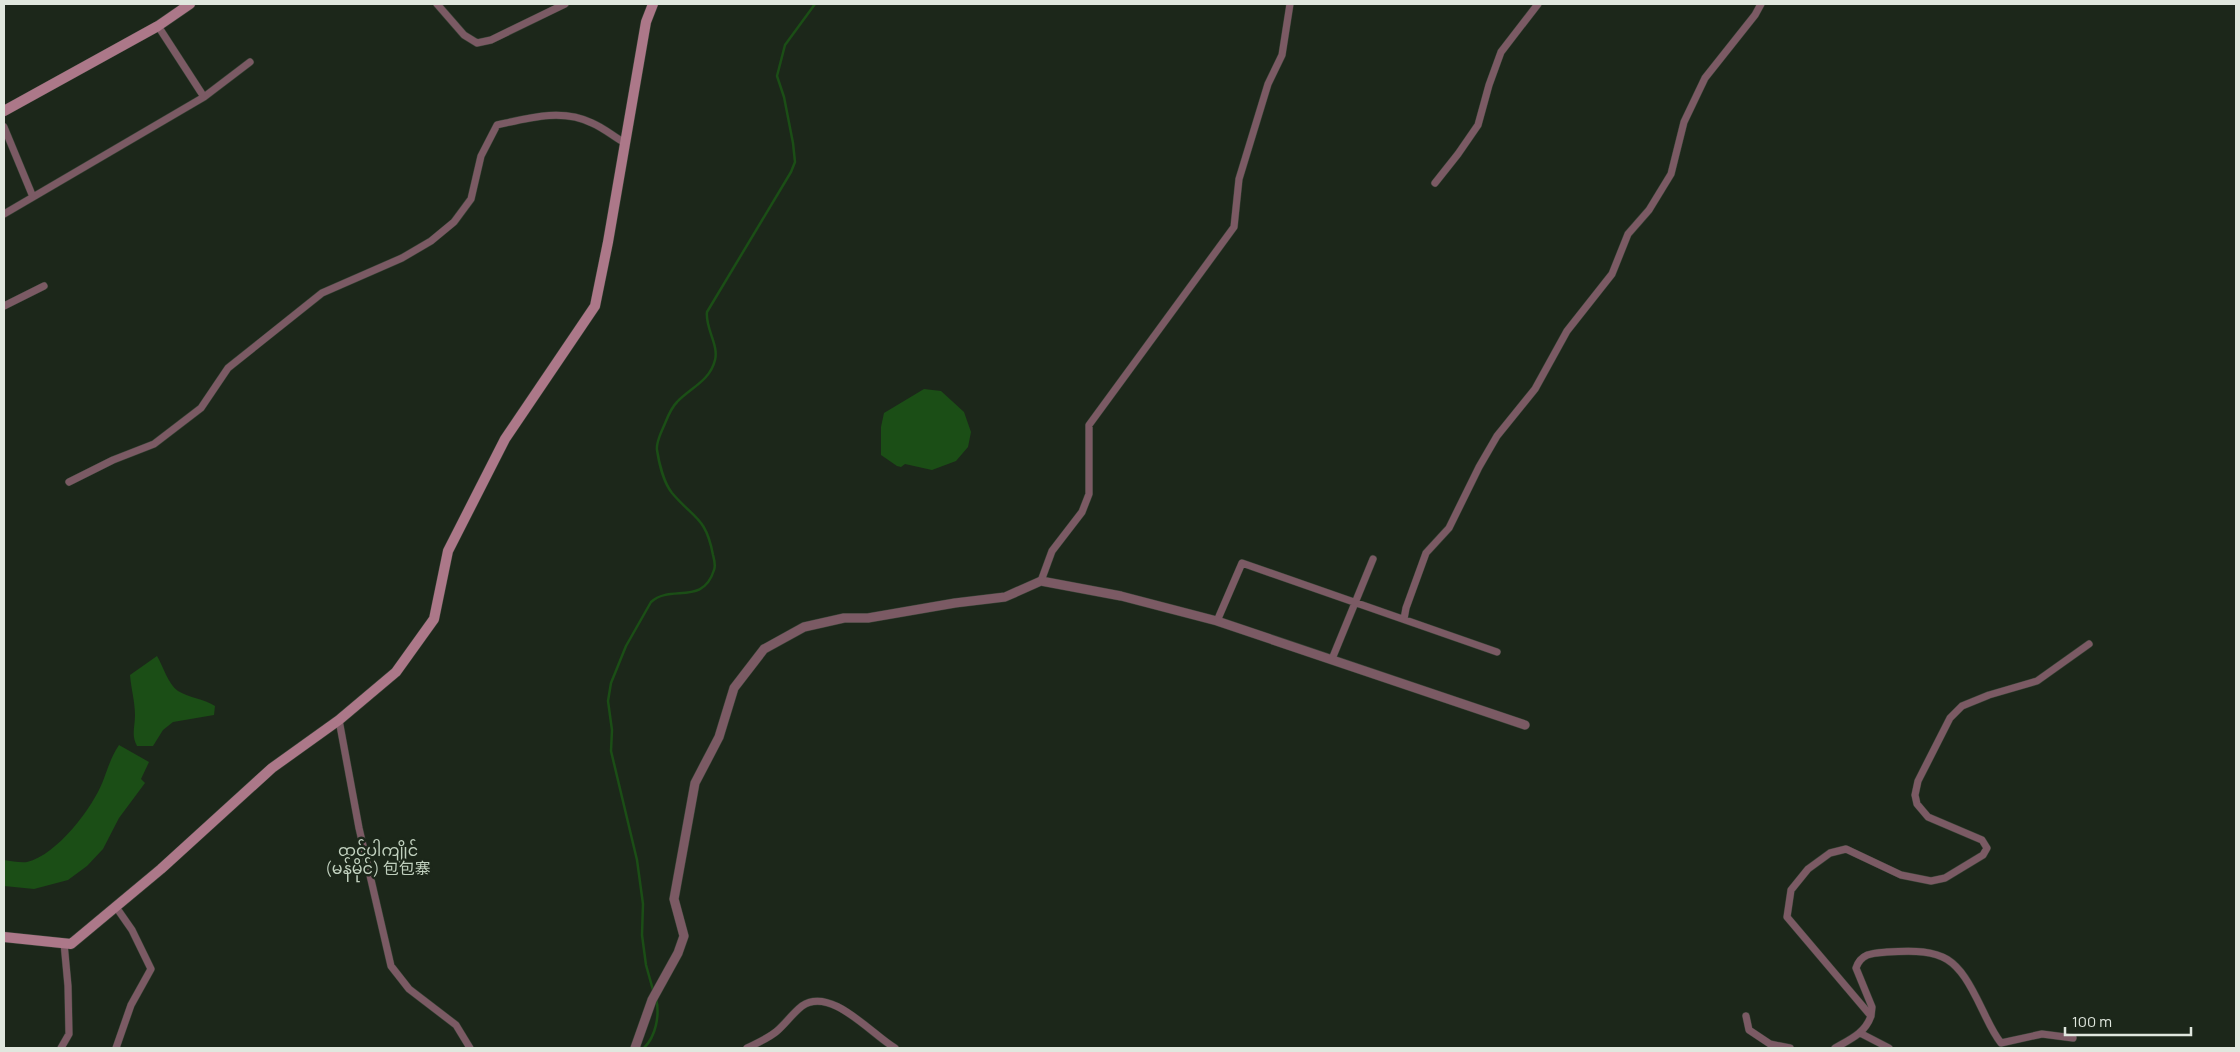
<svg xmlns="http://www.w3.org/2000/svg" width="2240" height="1052" font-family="Manrope,'Noto Sans SC','Noto Sans Myanmar',sans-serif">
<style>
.water{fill:#1b4e16}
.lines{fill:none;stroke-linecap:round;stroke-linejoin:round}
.stream{stroke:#1b4e16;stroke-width:2.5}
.minor-casing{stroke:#374235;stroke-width:8}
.tertiary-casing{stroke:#374235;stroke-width:10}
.secondary-casing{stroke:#374235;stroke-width:11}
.minor{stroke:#7b5a64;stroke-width:7}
.tertiary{stroke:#7b5a64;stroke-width:9}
.secondary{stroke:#ac7889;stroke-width:10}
.labels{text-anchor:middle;stroke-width:5;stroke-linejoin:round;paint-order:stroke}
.quarter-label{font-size:16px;fill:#c0d0be;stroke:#1c271a}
</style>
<rect width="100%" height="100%" fill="#1c271a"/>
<path class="water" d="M924,389L941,391L964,412L971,432L968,447L956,461L932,470L905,464L901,467L897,466L881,455V427L884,413Z
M157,656C163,666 168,684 178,691C189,698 205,699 215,706L214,715L173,722L163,730L153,746H137C131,735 135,727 135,715C135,702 131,688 130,675Z
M119,745L149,762L141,779L145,783L119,818L103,849L87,866L68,880L34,889L4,886V860C11,861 21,863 27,862C57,855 93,807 103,781C108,768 111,757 119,745Z"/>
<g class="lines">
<path class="stream" d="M653,990L646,965L642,935L643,904L637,860L611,751L612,730L608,701L611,683L626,646L651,602C671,584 703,606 714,570C716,565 714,559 713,555C706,517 694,519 672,493C664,483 659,463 657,450C656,443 660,435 663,428C667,419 670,409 677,402C690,388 710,381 715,360C719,345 705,328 707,312L791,172L795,162L793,143L784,97L777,76L785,45L815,4
M644,1048C656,1036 660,1015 656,998"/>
<g class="minor-casing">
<path id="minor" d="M437,4L464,35L477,43L491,40L565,4
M158,26L204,97
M4,127L33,197
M1435,183L1458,154L1478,125L1489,85L1501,52L1538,4
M4,214L204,97L250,62
M4,306L44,286
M69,482L113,460L154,444L201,408L228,368L322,293L402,258L431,241L454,222L471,199L481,156L497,125C528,118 562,108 592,123C604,128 614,137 625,143
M1041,581L1052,551L1082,512L1089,494V425L1234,227L1239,179L1268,84L1282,55L1290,4
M1404,619L1406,608L1426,553L1449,528L1479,467L1497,436L1535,389L1567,331L1612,274L1628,234L1649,210L1671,174L1684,122L1705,78L1755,15L1761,4
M1217,621L1242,563L1497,652
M1332,659L1373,559
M339,720L359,828L391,966L409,989L456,1025L470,1048
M116,907L132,930L151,969L131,1005L116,1048
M1746,1016L1749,1030L1770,1044L1790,1048
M1871,1016L1872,1007L1856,968C1861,953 1873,953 1887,952C1946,948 1957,957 1982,1009C1988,1021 1993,1033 2001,1043L2042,1034L2073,1038
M1860,1033L1889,1048
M61,1048L69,1034L68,986L64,943
M747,1048C757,1043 769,1038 777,1031C786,1023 793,1013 802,1006C831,986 871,1034 895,1048
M1835,1048C1851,1039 1865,1033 1871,1016L1787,917L1791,890L1808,869L1830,853L1846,849L1901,875L1931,881L1945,878L1983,855L1987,848L1982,840L1928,817L1917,804L1915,795L1918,781L1950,718L1962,706L1989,695L2037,681L2089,644"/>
</g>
<g class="tertiary-casing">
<path id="tertiary" d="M635,1048L652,1000L678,953L684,936L674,899L695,783L719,737L734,688L764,649L804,627L844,618H868L955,603L1005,597L1041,581L1121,596L1217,621L1525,725"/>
</g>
<g class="secondary-casing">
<path id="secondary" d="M4,111L158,26L190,4
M4,937L71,944L161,869L272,768L339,720L396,672L434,619L448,551L505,439L595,306L608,242L646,22L653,4"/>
</g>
<use href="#minor" class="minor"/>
<use href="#tertiary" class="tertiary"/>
<use href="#secondary" class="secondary"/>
</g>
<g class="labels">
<g class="quarter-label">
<text x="378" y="856">ထင်ပါကျိုင်<tspan x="378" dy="18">(မန်မိုင်) 包包寨</tspan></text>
</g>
</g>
<rect width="2240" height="1052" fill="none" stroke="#e0e7de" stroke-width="10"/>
<path d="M2065 1027v8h126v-8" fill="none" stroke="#e0e7de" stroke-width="2.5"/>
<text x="2072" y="1027" font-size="15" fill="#e0e7de" stroke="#1c271a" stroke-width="4" paint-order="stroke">100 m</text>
</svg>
